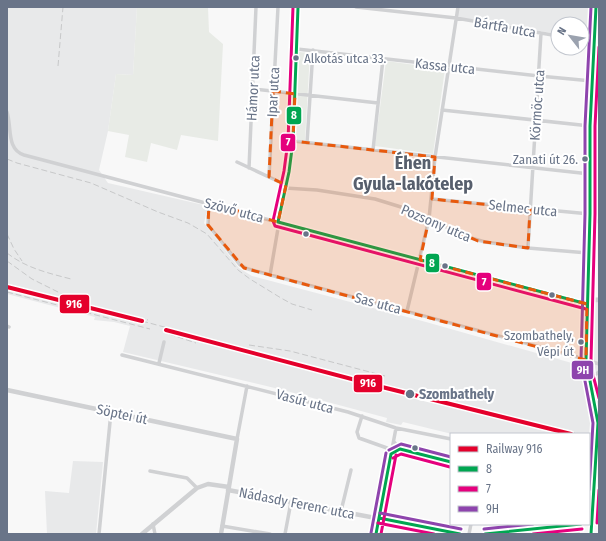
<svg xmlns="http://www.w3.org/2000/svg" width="606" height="541" font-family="'Fira Sans Condensed',sans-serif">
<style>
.built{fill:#e8e9ea}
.green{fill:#e8ebe6}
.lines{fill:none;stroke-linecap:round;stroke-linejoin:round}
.tertiary-tunnel{stroke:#d4d7dc;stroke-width:4.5;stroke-dasharray:4.5 2;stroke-linecap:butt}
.minor{stroke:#d0d1d3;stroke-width:3.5}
.tertiary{stroke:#d0d1d3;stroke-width:4.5}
.rail{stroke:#c7c8c9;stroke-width:1;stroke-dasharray:6 3;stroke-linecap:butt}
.bus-1-casing{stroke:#fff;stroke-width:6}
.bus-2-casing{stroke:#fff;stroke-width:6}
.bus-3-casing{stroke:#fff;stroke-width:6}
.bus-1{stroke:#00a651;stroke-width:3}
.bus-2{stroke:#e5007d;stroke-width:3}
.bus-3{stroke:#8e44ad;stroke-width:3}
.rail-1-casing{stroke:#fff;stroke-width:7}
.rail-1{stroke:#e4002b;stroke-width:4}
.marked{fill:#e8590c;fill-opacity:0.2;stroke:#e8590c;stroke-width:3;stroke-dasharray:8 5;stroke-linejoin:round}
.bus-dot{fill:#697488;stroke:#fff;stroke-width:1.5}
.labels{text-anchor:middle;stroke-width:4;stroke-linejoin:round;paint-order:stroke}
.bus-label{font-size:13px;fill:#697488;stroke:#fff;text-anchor:end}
.street-label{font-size:14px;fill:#697488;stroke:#fff}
.stop-label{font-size:14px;font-weight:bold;fill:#697488;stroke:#fff;text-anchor:start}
.district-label{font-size:18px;font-weight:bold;fill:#575f6d;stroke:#fff}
.line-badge{stroke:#fff;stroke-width:1.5}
.badge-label{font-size:11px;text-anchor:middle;font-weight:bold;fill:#fff}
</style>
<rect width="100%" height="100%" fill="#f8f8f8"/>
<path class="built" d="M7,7H137L133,75L116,74L108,131L99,170L108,183L208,206L204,223L239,268L252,276L426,322L586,367L587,297H599V444L589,441V434H452L403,422L401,425L386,422L387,418L283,390L123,352L130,326L114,322L94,320L95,317L7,294Z
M456,7H599V28H596L595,40L582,38V24H558V34L456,17Z
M594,86H599V211L592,210Z
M73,461L103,462L96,534H47L45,491L69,493Z"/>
<path class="green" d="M137,7H208L209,32L223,44L218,141L181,135L177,150L151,143L147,162L125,157L129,135L108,131L116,74L133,75Z
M299,52L310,53L305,140H294Z
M386,61L445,69L433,154L375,146Z"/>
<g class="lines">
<path class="tertiary-tunnel" d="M597,444L598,430"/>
<path class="minor" d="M356,7L456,18L558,36
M582,40L594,42
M297,49L539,76L592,81
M253,89L378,103
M442,110L590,126
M7,112C12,127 6,149 24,155L587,304
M293,141L590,174
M307,143L313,50
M373,150L383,59
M237,162L286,185
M249,168L256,7
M269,177L278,7
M285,188L317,190L375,199L401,207L471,238L485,242L528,248L588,253
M432,199L590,214
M209,203L208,225L240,265L248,269L581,358L599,364
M528,248L541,33
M270,275L293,141L297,49L298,7
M407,311L429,219L435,157L458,7
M7,326L9,327
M122,355L348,412L396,428L451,439
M159,363L164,342
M591,385L592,377L599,372
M362,416L357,432L359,438L387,448L391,454
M237,439L247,386
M394,442L400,449L451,462
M150,471L187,478L197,488
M341,511L351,470
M153,524L155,534
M222,526L270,534
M99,534L111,412
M285,534L291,502
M376,534L396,428
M469,534L471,524"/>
<path class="tertiary" d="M596,7L590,126V214L586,360C587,384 599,406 598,430
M594,221H599
M588,300H599
M7,390L237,439L221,534
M228,490L460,534
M565,526L578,534
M142,534L197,488L208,484L229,487
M485,534L581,524
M591,534L597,444"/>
<path class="rail" d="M58,66L63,7
M7,159L17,163L91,183L158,212L188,223L207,234L238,270L250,279L281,298L292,304L312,310
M7,234L14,249L22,261
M7,253C26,268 48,273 71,279
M7,261L32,279L68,297
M7,292L150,329
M60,297L148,320
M142,321L297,363L580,434
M169,334L196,343
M249,345L290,351L385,376
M589,436L599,439"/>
<g class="bus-1-casing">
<path id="bus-1" d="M278,222L587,304
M278,222L289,172L293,141L298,7
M391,454L400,449L451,462
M379,518L460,534
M376,534L391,454
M485,534L581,524
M591,534L598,423L586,360L590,214V126L596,7"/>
</g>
<g class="bus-2-casing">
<path id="bus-2" d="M293,7L288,141L284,171L273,221L275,226L586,309
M599,47L595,126V214L591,360L593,375L599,398
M393,458L401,454L450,467
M378,523L434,534
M597,523L599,490
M381,534L396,455
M533,534L582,529"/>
</g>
<g class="bus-3-casing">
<path id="bus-3" d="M389,450L401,444L451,457
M589,490L593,423L581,360L585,214V126L591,7
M380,513L461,529
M484,529L533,524
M371,533L386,453"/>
</g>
<use href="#bus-1" class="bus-1"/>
<use href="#bus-2" class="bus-2"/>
<use href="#bus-3" class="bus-3"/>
<g class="rail-1-casing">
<path id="rail-1" d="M7,287L142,321
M166,330L382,387L571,434"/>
</g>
<use href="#rail-1" class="rail-1"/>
</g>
<path class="marked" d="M273,91L295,94L293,141L435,157L432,199L530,209L528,248L478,241L429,219L420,260L587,304L586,360L244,268L208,225L209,203L278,222L286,185L269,177Z"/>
<g class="bus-dot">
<circle cx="296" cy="58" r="3.5"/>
<circle cx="585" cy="159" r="3.5"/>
<circle cx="306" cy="234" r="3.5"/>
<circle cx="445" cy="266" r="3.5"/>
<circle cx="552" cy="295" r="3.5"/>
<circle cx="581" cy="342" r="3.5"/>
<circle cx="410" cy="394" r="5"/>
<circle cx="415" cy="448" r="3.5"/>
</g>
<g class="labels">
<g class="bus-label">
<text x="304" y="63" text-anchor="start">Alkotás utca 33.</text>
<text x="578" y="164">Zanati út 26.</text>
<text x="574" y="340">Szombathely,<tspan x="574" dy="16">Vépi út</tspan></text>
</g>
<g class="street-label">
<text transform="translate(505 27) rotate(10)" y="5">Bártfa utca</text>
<text transform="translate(445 66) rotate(6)" y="5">Kassa utca</text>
<text transform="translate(253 88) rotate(-87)" y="5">Hámor utca</text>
<text transform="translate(273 92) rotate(-87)" y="5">Ipar utca</text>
<text transform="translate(537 105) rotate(-86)" y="5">Körmöc utca</text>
<text transform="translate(523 208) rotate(6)" y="5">Selmec utca</text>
<text transform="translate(234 210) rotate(15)" y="5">Szövő utca</text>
<text transform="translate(436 223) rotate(23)" y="5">Pozsony utca</text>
<text transform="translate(378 303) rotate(15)" y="5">Sas utca</text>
<text transform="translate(305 401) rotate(15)" y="5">Vasút utca</text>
<text transform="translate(122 414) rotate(12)" y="5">Söptei út</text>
<text transform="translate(297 503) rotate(11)" y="5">Nádasdy Ferenc utca</text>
</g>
<g class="stop-label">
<text x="419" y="399">Szombathely</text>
</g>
<g class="district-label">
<text x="413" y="169">Éhen<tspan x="413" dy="21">Gyula-lakótelep</tspan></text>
</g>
</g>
<g class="line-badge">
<rect x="286" y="106" width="16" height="19" rx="4" fill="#00a651"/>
<rect x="280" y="133" width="16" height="19" rx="4" fill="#e5007d"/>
<rect x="425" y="253" width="15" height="20" rx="4" fill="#00a651"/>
<rect x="476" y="272" width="16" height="19" rx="4" fill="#e5007d"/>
<rect x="59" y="294" width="31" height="20" rx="4" fill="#e4002b"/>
<rect x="571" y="360" width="23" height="20" rx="4" fill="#8e44ad"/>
<rect x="353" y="374" width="30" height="19" rx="4" fill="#e4002b"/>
</g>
<g class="badge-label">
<text x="294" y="119">8</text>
<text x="288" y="146">7</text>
<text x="432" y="267">8</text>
<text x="484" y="286">7</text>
<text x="74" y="308">916</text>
<text x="583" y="374">9H</text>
<text x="368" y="387">916</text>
</g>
<rect width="606" height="541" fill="none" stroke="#697488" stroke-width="16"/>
<rect x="450" y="433" width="140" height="92" fill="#ffffff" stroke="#c3c7cf"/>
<rect x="458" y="446" width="20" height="6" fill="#e4002b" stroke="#c3c7cf"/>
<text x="486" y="453" font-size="12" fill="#697488">Railway 916</text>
<rect x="458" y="466" width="20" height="6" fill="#00a651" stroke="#c3c7cf"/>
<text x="486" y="473" font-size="12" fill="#697488">8</text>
<rect x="458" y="486" width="20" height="6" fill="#e5007d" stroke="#c3c7cf"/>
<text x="486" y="493" font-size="12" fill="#697488">7</text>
<rect x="458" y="506" width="20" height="6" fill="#8e44ad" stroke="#c3c7cf"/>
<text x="486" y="513" font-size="12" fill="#697488">9H</text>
<g transform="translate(570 36) rotate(301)"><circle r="19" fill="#ffffff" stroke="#c3c7cf"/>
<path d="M0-3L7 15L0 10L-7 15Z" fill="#9ba2af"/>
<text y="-6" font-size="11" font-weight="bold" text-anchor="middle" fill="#697488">N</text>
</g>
</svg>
